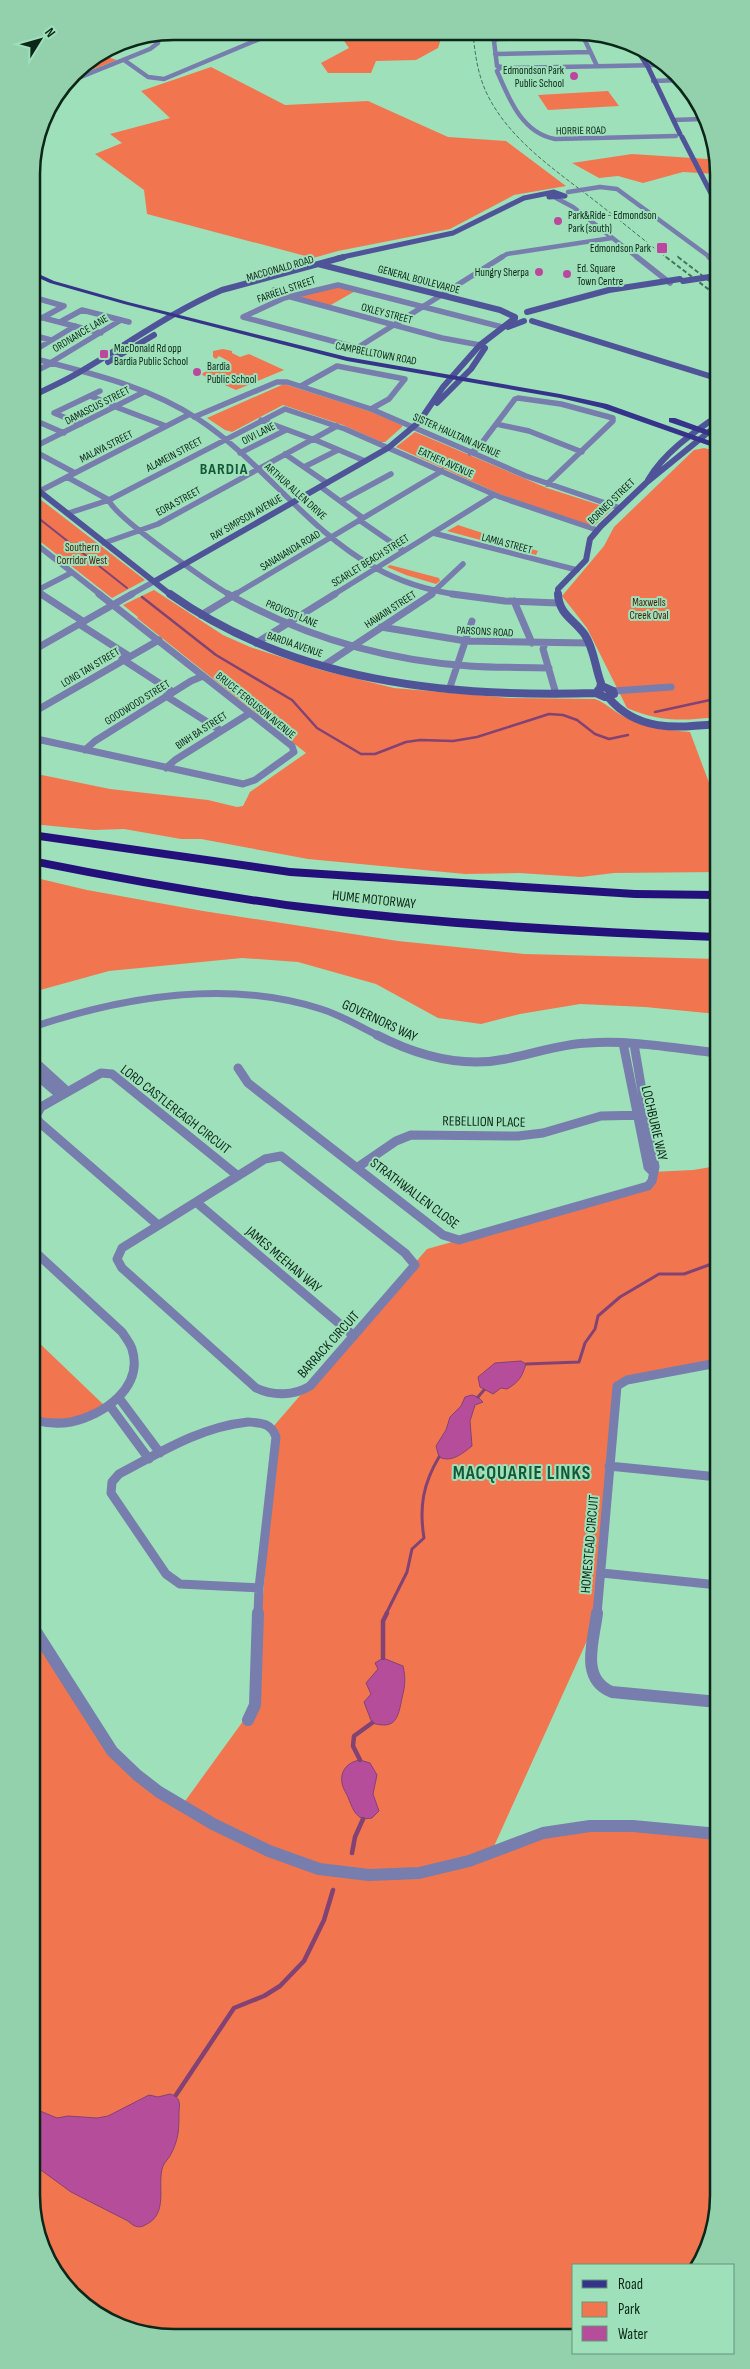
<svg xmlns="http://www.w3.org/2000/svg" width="750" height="2369" font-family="'Sofia Sans Condensed',sans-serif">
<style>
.green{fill:#f1764f}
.water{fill:#b64d9b;stroke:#834274}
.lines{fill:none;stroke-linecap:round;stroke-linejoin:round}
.stream-far3{stroke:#834274;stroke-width:2}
.stream-far2{stroke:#834274;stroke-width:2.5}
.stream-far1{stroke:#834274;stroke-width:3}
.stream{stroke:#834274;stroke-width:4.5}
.street-far4{stroke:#777dad;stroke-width:4.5}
.street-far3{stroke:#777dad;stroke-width:5.5}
.street-far2{stroke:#777dad;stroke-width:7}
.street-far1{stroke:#777dad;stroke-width:9}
.street{stroke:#777dad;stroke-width:12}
.secondary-far2{stroke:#4f5499;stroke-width:5}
.secondary-far1{stroke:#4f5499;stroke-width:6}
.secondary{stroke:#4f5499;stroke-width:8}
.primary{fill:#36348a;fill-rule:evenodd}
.highway{fill:#24107b;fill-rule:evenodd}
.rail-far1{stroke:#47725a;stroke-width:1;stroke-dasharray:4 2;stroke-linecap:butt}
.rail{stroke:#47725a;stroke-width:2;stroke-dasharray:4.5 2.5;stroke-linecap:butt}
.street-bridge{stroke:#777dad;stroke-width:4.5}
.secondary-bridge{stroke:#4f5499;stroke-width:6}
.poi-dot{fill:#bc479f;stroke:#9ee0b9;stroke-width:2}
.labels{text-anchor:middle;stroke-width:4;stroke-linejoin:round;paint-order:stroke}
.far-poi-label{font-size:11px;fill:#0c2719;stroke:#9ee0b9;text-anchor:start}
.far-street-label{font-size:11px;fill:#0c2719;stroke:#9ee0b9}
.far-park-label{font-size:11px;fill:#491909;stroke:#9ee0b9}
.street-label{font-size:14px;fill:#0c2719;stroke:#9ee0b9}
.far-district-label{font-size:16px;font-weight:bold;letter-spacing:1px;fill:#135838;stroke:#9ee0b9}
.district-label{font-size:19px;font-weight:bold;letter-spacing:1px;fill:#135838;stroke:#9ee0b9}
.rim{fill:none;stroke:#0c2719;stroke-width:2.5}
</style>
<rect width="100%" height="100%" fill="#9ee0b9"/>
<path class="green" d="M386,33H443L438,48L416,60L376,61L371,73H328L321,63L349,48L342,38L369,37Z
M100,55L117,60L69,79L73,73Z
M211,67L285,105L368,101L448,137L506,141L566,186L514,195L450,229L338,251L313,258L147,214L144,190L95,154L122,143L110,134L170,118L141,91Z
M608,91L619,106L548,110L538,95Z
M632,154L708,159L716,157V174L683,172L643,183L618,176L599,178L572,163Z
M336,286L357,290L329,306L299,297Z
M223,349L232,351V353L240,357L249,354L284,370L236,390L200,374L230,362L219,356L216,359L213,357V351Z
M284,384L369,411L402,425V427L385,442H381L343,425L283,405L232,432L225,430L207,418Z
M415,432L547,488L612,509L593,527L502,495L396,447Z
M704,448L716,451L717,717C682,721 660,722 627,708L587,628L562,596L604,546L614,527L694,450Z
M40,499L145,580L112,598L32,535V500Z
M458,525L538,551L536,555L447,531Z
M390,565L439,578L440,581L436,584L406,575L387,567Z
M154,590L223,635L250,647L321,670L394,688L510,698L595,699C605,702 614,712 625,717C645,728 668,730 690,732L717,804V813L713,810L717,823V872L614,873L581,877L519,873L465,874L308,859L201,839H181L124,829L94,830L32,824V773L110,789L208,800L237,807L243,806L250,792L306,753L137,618L138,617L123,605Z
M32,877L87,890L203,911L398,941L524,954L717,959V1014L645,1007L580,1004L520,1014L481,1024L438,1018L376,984L298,962L242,958L109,971L33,992Z
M717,1166V1363L619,1383L595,1623L490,1855L584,1825L718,1834V2204L708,2249L698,2265H574V2335H146L73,2296L34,2223L33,1630L115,1755L183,1804L254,1706L276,1437L272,1428L427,1249L648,1187L652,1172L693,1170Z
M33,1337L107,1408L87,1418L33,1420Z"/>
<path class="water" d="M521,1361L526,1364C522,1377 519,1382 507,1389L501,1388L493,1394L480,1387L478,1377L495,1363Z
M472,1395L478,1397L483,1402L475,1405L470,1421L472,1446C462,1454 451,1463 439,1457L436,1446L446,1430L450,1417L461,1406L465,1397Z
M383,1658L403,1666C406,1679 405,1686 402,1698C398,1718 396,1730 372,1723L364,1702L371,1694L366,1683L378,1669L375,1663Z
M360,1760L370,1763L377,1775L373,1794L379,1811L372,1818L363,1819C352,1814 351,1802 346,1793C337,1779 342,1763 360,1760Z
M170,2094C180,2097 180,2102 179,2111C179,2130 179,2139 170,2156C168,2159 165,2162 163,2166C156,2184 170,2214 145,2225C139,2229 133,2226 128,2221L71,2192L34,2165V2101L40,2111L57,2118L68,2116L97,2118L108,2116L149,2095L158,2097Z"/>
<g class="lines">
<path class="stream-far3" d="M32,513L127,588"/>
<path class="stream-far2" d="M142,597L216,655L292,700L317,728L361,754H375L406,742L420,740L453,741L477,737L549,714L563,715L577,720L595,734L609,739L628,735
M655,712L710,700L717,694"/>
<path class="stream-far1" d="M526,1364L579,1362L585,1343L595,1329L598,1316L620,1297L659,1274H684L717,1262
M478,1397L484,1390
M386,1614L407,1572L412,1549L424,1538C419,1507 423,1484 439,1457"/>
<path class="stream" d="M383,1658V1621L387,1613
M360,1760L353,1746L354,1736L372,1723
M352,1853L355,1837L363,1819
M176,2095L234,2008L264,1996L280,1986L304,1961L324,1920L333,1890"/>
<path class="street-far4" d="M582,34L597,66
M583,37L497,39L494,41L497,66L505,68L661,65
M495,54L590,52
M124,60L148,77L164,79L276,32
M501,67L497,71C509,99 522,133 555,139L676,136
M653,81L681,80
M66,83L150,49L158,43V34
M673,120L702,119
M600,187L617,189L711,258
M556,198L573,207L638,258
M500,258L507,254L612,238"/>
<path class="street-far3" d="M637,257L670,283
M709,257L716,262
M274,290L287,297
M32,297L64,306L42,318
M291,297L442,338L480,345
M32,315L101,333
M60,322L82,310L129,322
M32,335L51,340
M357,348L502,257
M32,352L75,326
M32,358C89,373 148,386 198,419C262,461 307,530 374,567C400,582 430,591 460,595
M408,358L373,352L243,317L284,298L338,285L502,327
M50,363L121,320
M32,373L52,363
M301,386L337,366L405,379L389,399L371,409
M90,396L117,406
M116,407L166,426
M194,417L277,382H287L371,409L526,476L620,508
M261,420L312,439
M32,424L41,423L64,433
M81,424L54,413L100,391
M496,424L529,431L582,452
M313,439L365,461
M32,448L144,392
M32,450L75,473
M240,453L286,430
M470,453L478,448L515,399L518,398L561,404L613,418V421L547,484
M285,454L327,483
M304,467L338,450
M67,477L109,500C113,516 211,584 230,595
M321,487L363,518
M32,495L190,414
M341,501L391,474
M69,513L109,500L285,409L345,429L500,497L597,530
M359,520L404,551
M433,533L577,570
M32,541L101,595
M104,543L158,524L337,426
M36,591L43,595
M34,592L71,573
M130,595L155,581
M234,595L442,471
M333,595L494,495
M430,595L463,564"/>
<path class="street-far2" d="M41,594L84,622
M228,594C302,636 384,660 469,666C496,668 522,667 549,668
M452,594L505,601L558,603
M514,601L532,643
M201,615L236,594
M79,624L129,656
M381,627L466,641L589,643
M256,643L335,594
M545,643L543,649L556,694
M32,651L132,594
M122,659L173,692
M323,666L432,594
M449,690L472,621
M613,691L671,687
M166,696L220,730
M32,713L159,640
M32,738L243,784L255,780L294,752L292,746L99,594
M85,750L95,741L191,681L203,676
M166,768L175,760L250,713
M33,1027C125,996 227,979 321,1009C341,1015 360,1027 379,1036"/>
<path class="street-far1" d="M377,1035C416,1055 462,1068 506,1059C534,1054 559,1044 588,1043C631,1040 674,1048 717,1053
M623,1043L648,1167L652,1171
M33,1060L67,1091
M238,1068L248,1083L443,1235L459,1240L648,1186L652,1181L655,1167L634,1044
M33,1072L60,1095
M281,1156L405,1253L415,1265L310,1386C294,1396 273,1396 256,1388L122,1268L117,1259L122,1248L265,1159Z
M358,1167L396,1141L411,1135L518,1136L543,1133L601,1116L646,1115
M196,1202L354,1336
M158,1225L39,1122L36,1116L41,1107L101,1073L112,1074L238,1176
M33,1250L122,1332C125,1337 130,1343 132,1349C144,1387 104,1415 71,1422C59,1424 45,1423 33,1420
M119,1398L160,1453
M110,1406L149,1459
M248,1422C262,1423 271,1423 276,1437L259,1588L180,1584L166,1574L111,1493L112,1482L119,1474C161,1452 200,1427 248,1422Z
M609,1466L718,1477
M602,1573L718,1585
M258,1614L259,1588
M597,1614L617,1386L627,1380L717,1363"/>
<path class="street" d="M597,1613C594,1640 579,1679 612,1692L718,1702
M33,1627L112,1751L137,1775L159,1792L213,1824L269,1851L319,1869L369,1875L419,1873L469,1861L543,1833L590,1826H633L718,1834
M248,1720L255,1705L258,1613"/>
<path class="secondary-far2" d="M639,53L648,67L680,134
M682,137L716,203
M338,258L453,233L524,198L554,192L565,196L549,197V194"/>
<path class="secondary-far1" d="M318,264L500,310L515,317
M713,273H716
M527,312L609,290L680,279
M532,321L716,378
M508,327L524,321
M108,362L154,335
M32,396C49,388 67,380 83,370C129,343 173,311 222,290L344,257
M437,403L471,369L485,348
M648,480C664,453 690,435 716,417
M32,483L34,487
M39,491L171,595
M155,581L388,448L419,422L443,387L480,345L515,318
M558,595V589L586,560L590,539L601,526L646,483L716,426"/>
<path class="secondary" d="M170,594C294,682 449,698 597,693
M558,594C559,615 574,619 585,635C594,649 595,667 601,683L600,688
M604,687L613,691L614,694L605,697L598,694V690Z
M608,697C637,732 676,728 717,724"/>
<path class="primary" d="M32,271L54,281L128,302L347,357L560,394L607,404L716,443V448L602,408L560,398L347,361L124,304L50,283L32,275Z
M669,418H675L716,433V438L669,422Z"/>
<path class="highway" d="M32,831L290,868L635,890L717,891V899L635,898L290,876L32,839Z
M32,857C117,874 201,889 286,901C429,919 573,927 717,933V941C573,936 429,928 286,909C201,897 117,882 32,865Z"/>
<path class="rail-far1" d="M473,33C475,55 478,76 488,96C510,139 552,168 590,197C616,217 641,238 667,258
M677,256L680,258"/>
<path class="rail" d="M666,257L716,295
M678,257L716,286"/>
<path class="street-bridge" d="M568,192L600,187"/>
<path class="secondary-bridge" d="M683,281L716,276"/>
</g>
<g class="poi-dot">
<circle cx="574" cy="76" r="5"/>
<circle cx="558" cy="221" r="5"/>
<rect x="656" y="242" width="12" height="12" rx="2.5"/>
<circle cx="539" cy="272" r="5"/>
<circle cx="567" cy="274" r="5"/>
<rect x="99" y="349" width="10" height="10" rx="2.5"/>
<circle cx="197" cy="372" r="5"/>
</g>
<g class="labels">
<g class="far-poi-label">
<text x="564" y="74" text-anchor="end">Edmondson Park<tspan x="564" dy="13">Public School</tspan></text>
<text x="568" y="219">Park&amp;Ride - Edmondson<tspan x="568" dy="13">Park (south)</tspan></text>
<text x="651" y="252" text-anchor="end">Edmondson Park</text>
<text x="577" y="272">Ed. Square<tspan x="577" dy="13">Town Centre</tspan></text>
<text x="529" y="276" text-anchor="end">Hungry Sherpa</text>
<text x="114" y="352">MacDonald Rd opp<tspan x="114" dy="13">Bardia Public School</tspan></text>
<text x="207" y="370">Bardia<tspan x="207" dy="13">Public School</tspan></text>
</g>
<g class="far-street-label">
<text transform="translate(581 130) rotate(-1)" y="4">HORRIE ROAD</text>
<text transform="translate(280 268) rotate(-16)" y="4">MACDONALD ROAD</text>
<text transform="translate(419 279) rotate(15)" y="4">GENERAL BOULEVARDE</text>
<text transform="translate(286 289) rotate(-19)" y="4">FARRELL STREET</text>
<text transform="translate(387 313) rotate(15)" y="4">OXLEY STREET</text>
<text transform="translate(80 333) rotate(-31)" y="4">ORDNANCE LANE</text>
<text transform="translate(376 353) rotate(11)" y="4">CAMPBELLTOWN ROAD</text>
<text transform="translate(97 405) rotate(-27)" y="4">DAMASCUS STREET</text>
<text transform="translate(258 433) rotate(-27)" y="4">OIVI LANE</text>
<text transform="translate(457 435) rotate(24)" y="4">SISTER HAULTAIN AVENUE</text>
<text transform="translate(106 446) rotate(-27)" y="4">MALAYA STREET</text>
<text transform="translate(174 454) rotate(-28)" y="4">ALAMEIN STREET</text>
<text transform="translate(446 462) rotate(24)" y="4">EATHER AVENUE</text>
<text transform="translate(296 491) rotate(42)" y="4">ARTHUR ALLEN DRIVE</text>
<text transform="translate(178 501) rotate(-29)" y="4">EORA STREET</text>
<text transform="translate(611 501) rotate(-44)" y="4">BORNEO STREET</text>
<text transform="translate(246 517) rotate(-30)" y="4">RAY SIMPSON AVENUE</text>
<text transform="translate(507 543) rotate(15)" y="4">LAMIA STREET</text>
<text transform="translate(290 550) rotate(-31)" y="4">SANANANDA ROAD</text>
<text transform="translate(370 560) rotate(-32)" y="4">SCARLET BEACH STREET</text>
<text transform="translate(390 609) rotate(-33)" y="4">HAWAIN STREET</text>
<text transform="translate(292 613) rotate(23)" y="4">PROVOST LANE</text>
<text transform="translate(485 631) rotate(3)" y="4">PARSONS ROAD</text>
<text transform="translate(295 644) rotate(19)" y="4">BARDIA AVENUE</text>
<text transform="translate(90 667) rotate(-31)" y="4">LONG TAN STREET</text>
<text transform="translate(137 702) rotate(-32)" y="4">GOODWOOD STREET</text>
<text transform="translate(256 705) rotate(39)" y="4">BRUCE FERGUSON AVENUE</text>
<text transform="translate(201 730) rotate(-33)" y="4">BINH BA STREET</text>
</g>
<g class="far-park-label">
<text x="82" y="551">Southern<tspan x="82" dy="13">Corridor West</tspan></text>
<text x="649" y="606">Maxwells<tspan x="649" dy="13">Creek Oval</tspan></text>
</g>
<g class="street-label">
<text transform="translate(374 899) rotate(6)" y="5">HUME MOTORWAY</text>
<text transform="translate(380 1020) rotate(25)" y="5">GOVERNORS WAY</text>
<text transform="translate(176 1109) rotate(38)" y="5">LORD CASTLEREAGH CIRCUIT</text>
<text transform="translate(484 1121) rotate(1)" y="5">REBELLION PLACE</text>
<text transform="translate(655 1123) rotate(77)" y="5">LOCHBURIE WAY</text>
<text transform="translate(415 1193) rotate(37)" y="5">STRATHWALLEN CLOSE</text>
<text transform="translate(284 1259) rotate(40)" y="5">JAMES MEEHAN WAY</text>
<text transform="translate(328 1344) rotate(-48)" y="5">BARRACK CIRCUIT</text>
<text transform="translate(589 1544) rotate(-85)" y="5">HOMESTEAD CIRCUIT</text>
</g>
<g class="far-district-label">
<text x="224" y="474">BARDIA</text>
</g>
<g class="district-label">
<text x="522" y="1479">MACQUARIE LINKS</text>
</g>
</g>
<path d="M0 0H750V2369H0ZM174 40H576A134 134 0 0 1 710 174V2195A134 134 0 0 1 576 2329H174A134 134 0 0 1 40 2195V174A134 134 0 0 1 174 40Z" fill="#92d1ac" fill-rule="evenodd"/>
<path class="rim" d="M174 40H576A134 134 0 0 1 710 174V2195A134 134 0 0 1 576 2329H174A134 134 0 0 1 40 2195V174A134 134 0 0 1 174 40Z"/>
<rect x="572" y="2264" width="162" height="90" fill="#9ee0b9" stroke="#649679"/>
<rect x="582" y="2280" width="25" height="8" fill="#36348a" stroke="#649679"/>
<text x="618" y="2289" font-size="15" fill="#0c2719">Road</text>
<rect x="582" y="2302" width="25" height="15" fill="#f1764f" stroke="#649679"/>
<text x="618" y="2314" font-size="15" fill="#0c2719">Park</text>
<rect x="582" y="2326" width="25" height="15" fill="#b64d9b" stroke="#649679"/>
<text x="618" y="2339" font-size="15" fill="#0c2719">Water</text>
<g transform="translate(40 40) rotate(53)" stroke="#9ee0b9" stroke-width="4" paint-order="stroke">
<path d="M0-4L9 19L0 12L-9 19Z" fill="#0c2719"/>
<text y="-8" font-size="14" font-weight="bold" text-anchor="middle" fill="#0c2719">N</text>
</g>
</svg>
